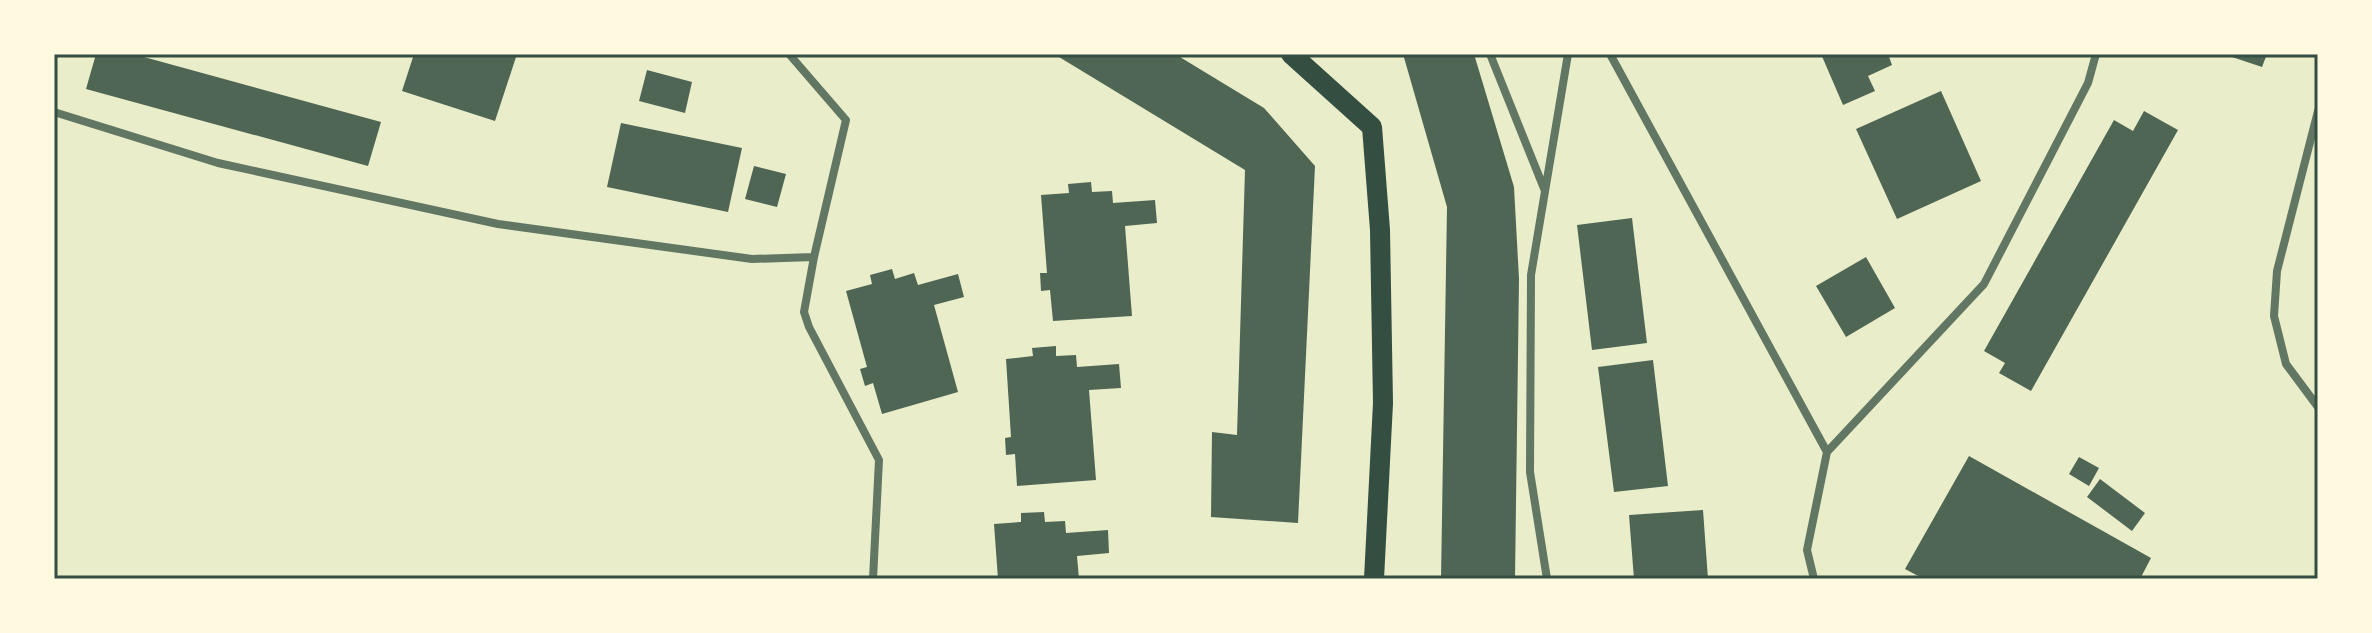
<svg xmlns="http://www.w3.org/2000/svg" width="2372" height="633" font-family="'Fira Sans',sans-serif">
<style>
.building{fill:#4f6655}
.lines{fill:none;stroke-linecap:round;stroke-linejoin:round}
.minor{stroke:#617663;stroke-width:8}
.primary{stroke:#344e41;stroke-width:20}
.neatline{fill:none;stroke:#344e41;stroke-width:3}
</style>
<rect width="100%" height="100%" fill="#e9edc9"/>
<path class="building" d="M96,54H133L381,122L368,166L86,89Z
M414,54H517L495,121L402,91Z
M1054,54H1175L1264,108L1315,166L1298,523L1211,517L1212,432L1237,435L1245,170Z
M1403,54H1474L1514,187L1519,279L1515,579H1441L1447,207Z
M1821,54H1888L1892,65L1868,76L1875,91L1843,105Z
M2223,54H2267L2262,67Z
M647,70L692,82L685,113L639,101Z
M1941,91L1981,181L1897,219L1856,129Z
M2144,111L2178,130L2031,391L1999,373L2005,363L1984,351L2114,120L2133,131Z
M621,123L742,148L728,212L607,187Z
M754,166L786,174L777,207L745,199Z
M1091,182L1092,192L1112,191L1113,203L1155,200L1157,223L1125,226L1132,316L1053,321L1050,290L1041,291L1040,273H1047L1041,195L1069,193L1068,184Z
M1632,218L1647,343L1592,350L1577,225Z
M1866,257L1895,308L1846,337L1816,286Z
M892,269L895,279L914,273L918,285L958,274L964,297L934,305L958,392L882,414L873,383L865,386L860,369L867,367L846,291L872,284L870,275Z
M1056,346V356L1076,355L1077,367L1119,364L1121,388L1089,390L1096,480L1017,486L1015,454L1006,455L1005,438L1011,437L1006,359L1033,356L1032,348Z
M1653,360L1668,486L1614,492L1598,367Z
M1969,456L2151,558L2140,579H1924L1905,569Z
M2079,457L2099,468L2089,486L2069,474Z
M2100,479L2145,513L2132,531L2087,497Z
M1703,510L1708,579H1634L1629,515Z
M1044,512L1045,522L1065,521L1066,533L1108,530L1109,553L1077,556L1079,579H998L994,524L1021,522V513Z"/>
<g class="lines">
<path class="minor" d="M789,54L846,120L814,257L804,312L809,327L879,460L873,579
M1490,54L1545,191
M1610,54L1827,452L1807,550L1814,579
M2318,111L2277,271L2274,316L2286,364L2318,407
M54,112L218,163L498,224L752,259L814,257
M1827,452L1984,284L2088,83L2096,54
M1547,579L1530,472L1531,275L1568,54"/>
<path class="primary" d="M1291,54L1372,127L1380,230L1383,403L1374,579"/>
</g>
<rect width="2372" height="633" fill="none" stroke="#fefae0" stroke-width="112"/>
<rect x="56" y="56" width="2260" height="521" class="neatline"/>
</svg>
